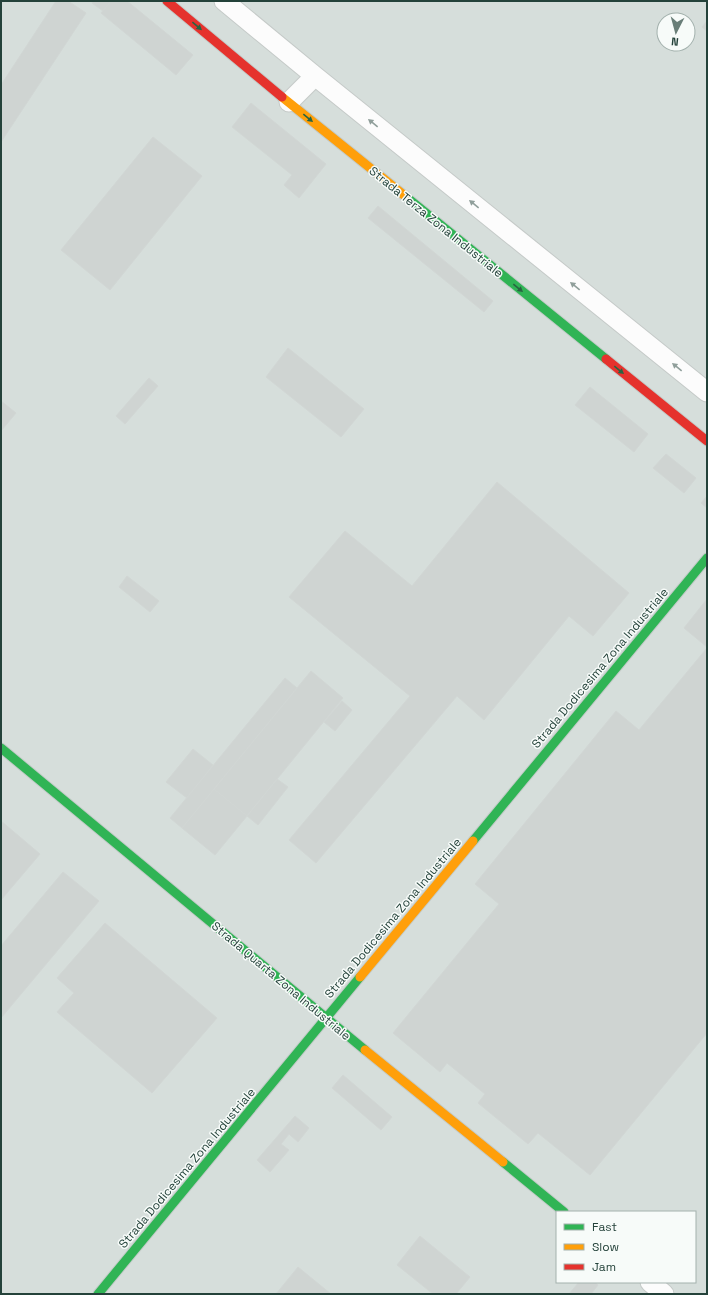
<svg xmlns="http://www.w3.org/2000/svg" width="708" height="1295" font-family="'Space Grotesk',sans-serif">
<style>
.built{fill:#d6dedb;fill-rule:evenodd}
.building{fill:#cfd4d2;stroke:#d1d6d4}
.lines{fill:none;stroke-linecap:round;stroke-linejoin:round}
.street-casing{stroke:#c5cac8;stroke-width:21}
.fast-casing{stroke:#c3cbc8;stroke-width:11}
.slow-casing{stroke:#c3cbc8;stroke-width:11}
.jam-casing{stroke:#c3cbc8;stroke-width:11}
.street{stroke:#fcfcfc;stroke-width:19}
.fast{stroke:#30b455;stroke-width:9}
.slow{stroke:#ff9f0a;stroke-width:9}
.jam{stroke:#e5322d;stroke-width:9}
.oneway{fill:#286442}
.oneway2{fill:#909f9b}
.labels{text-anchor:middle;stroke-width:3;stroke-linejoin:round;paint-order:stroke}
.street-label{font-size:12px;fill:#24423a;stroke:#f7fbf9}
</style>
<rect width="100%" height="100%" fill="#e8edeb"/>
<path class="built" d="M1,1H707V1294H1ZM664,20H688V44H664ZM557,1212H695V1282H557Z"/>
<path class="building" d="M56,1H68L86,13L1,142V85Z
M93,1H111L103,11L92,3Z
M111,1H127L193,55L176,75L101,13Z
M707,21V31L702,27Z
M251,103L326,164L299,198L284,185L292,175L232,127Z
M153,137L202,176L110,290L61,250Z
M378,206L493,301L484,312L368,218Z
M288,348L364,409L341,437L266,377Z
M149,378L158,386L125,424L116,416Z
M590,387L648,434L634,452L575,405Z
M1,401L16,413L1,431Z
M666,454L696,478L684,493L653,468Z
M497,482L629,593L593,636L569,616L484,720L457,696L316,863L289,840L410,696L289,597L345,531L412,586Z
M707,496V508L701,503Z
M127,576L159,601L150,612L119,587Z
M707,599V647L684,628Z
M707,648V1033L590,1175L538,1133L528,1144L478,1103L485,1094L447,1063L440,1072L393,1033L499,904L475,884L616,711L639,730Z
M311,671L343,698L247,816L214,789Z
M285,678L297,688L182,828L170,818Z
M342,701L352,710L335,731L324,722Z
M193,749L213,765L187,798L166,782Z
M277,779L288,787L258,825L247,816Z
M214,789L247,816L215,855L182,828Z
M1,821L40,854L1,900Z
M63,872L99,901L1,1018V946Z
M105,923L217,1018L152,1093L57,1012L74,993L57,978Z
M343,1075L392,1117L381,1130L332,1088Z
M295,1116L309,1128L298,1142L289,1134L281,1144L289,1150L270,1172L257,1160Z
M420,1236L470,1277L456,1294H433L397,1265Z
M298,1267L331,1294H276Z
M579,1282H595L598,1285L591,1294H569Z"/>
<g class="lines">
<g class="street-casing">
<path id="street" d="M224,1L315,76L707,392
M289,102L315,76
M650,1282L664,1294"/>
</g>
<g class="fast-casing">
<path id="fast" d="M405,196L606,359
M1,748L365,1050
M473,841L707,558
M503,1162L564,1212
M98,1294L360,977"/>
</g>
<g class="slow-casing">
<path id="slow" d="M282,97L405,196
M360,977L473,841
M365,1050L503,1162"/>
</g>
<g class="jam-casing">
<path id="jam" d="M167,1L282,97
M606,359L707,441"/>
</g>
<use href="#street" class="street"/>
<use href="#fast" class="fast"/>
<use href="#slow" class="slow"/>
<use href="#jam" class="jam"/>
</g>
<defs><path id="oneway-solid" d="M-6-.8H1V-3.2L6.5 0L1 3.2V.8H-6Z"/></defs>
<g class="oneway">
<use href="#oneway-solid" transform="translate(197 26) rotate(40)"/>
<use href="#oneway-solid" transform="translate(308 118) rotate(39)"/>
<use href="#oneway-solid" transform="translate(518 288) rotate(39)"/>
<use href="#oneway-solid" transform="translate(619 370) rotate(39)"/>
</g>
<g class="oneway2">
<use href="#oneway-solid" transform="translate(373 123) rotate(-141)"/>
<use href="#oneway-solid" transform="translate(474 204) rotate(-141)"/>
<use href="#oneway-solid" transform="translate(575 286) rotate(-141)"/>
<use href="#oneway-solid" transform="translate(677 367) rotate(-141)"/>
</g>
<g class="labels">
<g class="street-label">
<text transform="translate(436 222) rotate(39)" y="4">Strada Terza Zona Industriale</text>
<text transform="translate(600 668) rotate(-50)" y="4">Strada Dodicesima Zona Industriale</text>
<text transform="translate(393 918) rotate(-50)" y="4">Strada Dodicesima Zona Industriale</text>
<text transform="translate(281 981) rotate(40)" y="4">Strada Quarta Zona Industriale</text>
<text transform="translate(187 1168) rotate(-50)" y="4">Strada Dodicesima Zona Industriale</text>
</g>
</g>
<rect width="708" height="1295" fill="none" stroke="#24423a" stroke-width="4"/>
<rect x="556" y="1211" width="140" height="72" fill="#f7fbf9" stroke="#a3b1ad"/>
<rect x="564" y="1224" width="20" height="6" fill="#30b455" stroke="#a3b1ad"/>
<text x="592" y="1231" font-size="12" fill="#24423a">Fast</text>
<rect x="564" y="1244" width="20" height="6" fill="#ff9f0a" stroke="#a3b1ad"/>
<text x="592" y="1251" font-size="12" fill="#24423a">Slow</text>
<rect x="564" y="1264" width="20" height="6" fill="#e5322d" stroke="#a3b1ad"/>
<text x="592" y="1271" font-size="12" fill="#24423a">Jam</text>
<g transform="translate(676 32) rotate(186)"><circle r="19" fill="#f7fbf9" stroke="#a3b1ad"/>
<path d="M0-3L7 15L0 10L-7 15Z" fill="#697e78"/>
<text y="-6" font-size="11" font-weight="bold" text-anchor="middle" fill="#24423a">N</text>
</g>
</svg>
